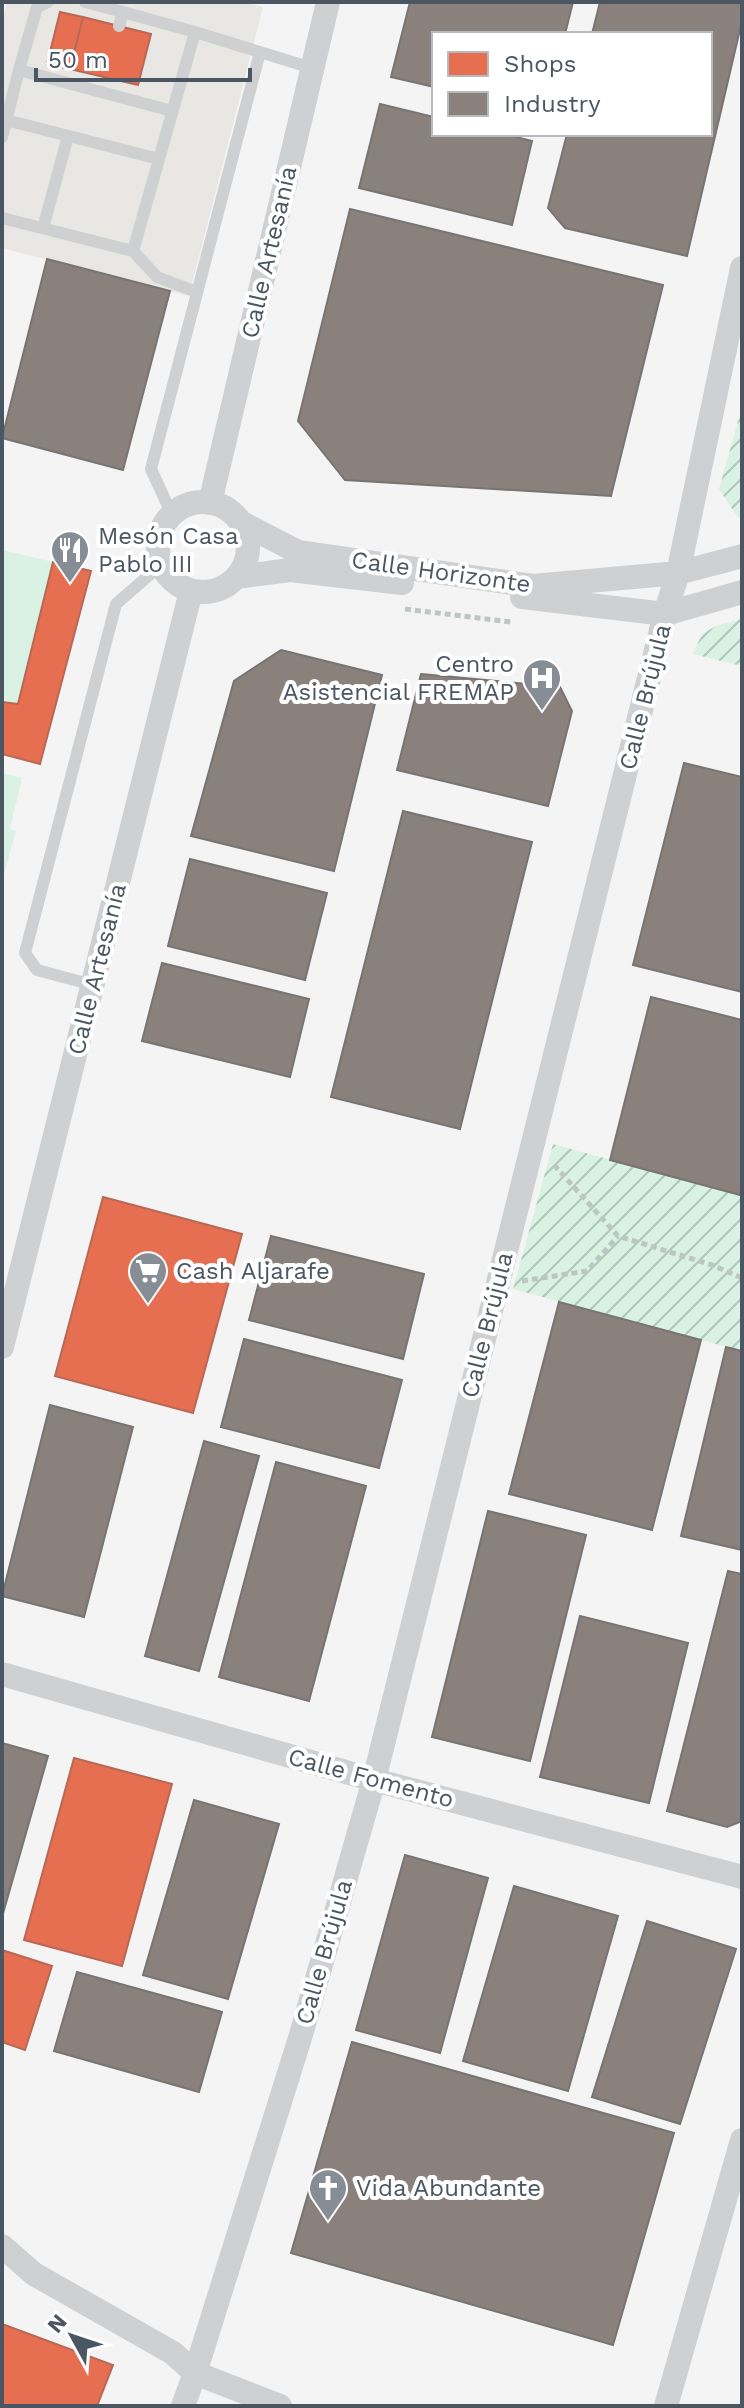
<svg xmlns="http://www.w3.org/2000/svg" width="744" height="2408" font-family="'Work Sans',sans-serif">
<style>
.commercial{fill:#e8e7e3}
.garden{fill:url(#garden-furrows)}
.pitch{fill:#d9f2e3}
.shops{fill:#e76f51;stroke:#b86856;stroke-width:2}
.industry{fill:#8a817c;stroke:#777474;stroke-width:2}
.lines{fill:none;stroke-linecap:round;stroke-linejoin:round}
.path{stroke:#bcc7c4;stroke-width:5;stroke-dasharray:6 4;stroke-linecap:butt}
.lane{stroke:#ced0d2;stroke-width:12}
.street{stroke:#ced0d2;stroke-width:24}
.labels{text-anchor:middle;stroke-width:8;stroke-linejoin:round;paint-order:stroke}
.street-label{font-size:24px;fill:#4a5661;stroke:#fff}
.poi-label{font-size:24px;fill:#4a5661;stroke:#fff;text-anchor:start}
</style>
<defs>
<pattern id="garden-furrows" width="10" height="10" patternUnits="userSpaceOnUse" patternTransform="scale(2)"><rect width="10" height="10" fill="#d9f2e3"/><path d="M-1 1l2-2M0 10L10 0M9 11l2-2" fill="none" stroke="#b2c7bb"/></pattern>
</defs>
<rect width="100%" height="100%" fill="#f4f4f4"/>
<path class="commercial" d="M7,2H242L263,7L189,296L2,248V22Z"/>
<path class="garden" d="M742,407V520L737,516L719,489Z
M742,619V666L693,654L702,634L716,626Z
M553,1144L742,1196V1351L513,1289Z"/>
<path class="pitch" d="M2,550L53,562L18,704L2,700Z
M2,773L22,778L10,829L16,831L2,881Z"/>
<path class="shops" d="M60,12L83,17L70,69L47,64Z
M83,17L151,34L138,85L70,69Z
M53,562L91,571L40,764L2,754V702L18,704Z
M103,1197L242,1234L193,1413L55,1376Z
M74,1758L172,1784L122,1966L24,1940Z
M2,1950L52,1966L25,2050L2,2042Z
M2,2324L113,2365L97,2406H2Z"/>
<path class="industry" d="M410,2H573L565,34H434V87L391,77Z
M600,2H742V21L687,256L565,228L548,208L567,134H710V34H592Z
M380,104L434,117V134H504L532,141L512,225L359,188Z
M350,209L663,285L611,496L345,480L298,421Z
M47,259L170,291L123,470L2,438Z
M281,650L382,675L334,871L191,836L234,681Z
M421,674L560,687L572,711L548,806L397,770Z
M684,763L742,777V992L633,965Z
M403,811L532,842L460,1129L331,1097Z
M190,859L327,893L305,980L168,946Z
M162,963L309,999L290,1077L142,1041Z
M651,997L742,1020V1185L740,1195L610,1160Z
M271,1236L424,1274L403,1359L249,1320Z
M559,1302L701,1340L652,1530L509,1494Z
M244,1339L402,1380L379,1468L221,1427Z
M726,1347L742,1351V1550L681,1536Z
M50,1405L133,1427L84,1617L2,1596Z
M204,1441L259,1456L199,1671L145,1656Z
M276,1462L366,1486L309,1701L219,1677Z
M488,1511L586,1535L530,1761L432,1737Z
M728,1571L742,1574V1821L727,1827L667,1811Z
M580,1616L688,1643L649,1803L540,1777Z
M2,1743L48,1756L2,1917Z
M194,1800L279,1824L228,1999L143,1975Z
M405,1855L488,1878L440,2053L356,2030Z
M514,1886L618,1916L568,2091L463,2061Z
M647,1921L736,1949L680,2124L592,2097Z
M77,1972L222,2012L199,2092L54,2051Z
M352,2042L674,2133L613,2345L291,2253Z"/>
<g class="lines">
<path class="path" d="M405,609L511,622
M554,1165L618,1236L712,1265L742,1278
M522,1281L587,1271L618,1236"/>
<path class="lane" d="M48,2L37,7L19,70L172,111
M85,2L123,12
M119,26L123,12L195,32L312,68
M195,32L133,251L157,277L197,292
M6,120L159,159
M2,137L19,70
M2,218L133,251
M43,228L68,136
M172,515L151,469L260,52
M93,985L37,970L25,953L116,604L162,564"/>
<path class="street" d="M158 547a45 45 0 1 1 90 0a45 45 0 1 1-90 0Z
M210,503L328,2
M242,523L298,552L533,586L678,573L742,556
M237,577L290,570L402,583
M522,597L665,614L742,592
M2,1347L191,591
M2,1674L374,1780L742,1877
M2,2246L34,2274L173,2353L195,2373L280,2406
M183,2406L195,2373L300,2038L374,1780L665,614L678,573L742,268
M666,2406L742,2140"/>
</g>
<defs>
<g id="restaurant-pin" transform="scale(2)"><path d="M0 17L-7.5 6A9.5 9.5 0 1 1 7.5 6Z" fill="#868d94" stroke="#fff"/><path d="M-5-6h1v4h1v-4h1v4h1v-4h1v5L-1.5 .5V6h-2V.5L-5-1ZM5-6V6H3V1.5H1.5Q1.5-4 5-6Z" fill="#fff"/></g>
<g id="hospital-pin" transform="scale(2)"><path d="M0 17L-7.5 6A9.5 9.5 0 1 1 7.5 6Z" fill="#868d94" stroke="#fff"/><path d="M-5-5h3v3.5h4V-5h3V5h-3V1.5h-4V5h-3Z" fill="#fff"/></g>
<g id="supermarket-pin" transform="scale(2)"><path d="M0 17L-7.5 6A9.5 9.5 0 1 1 7.5 6Z" fill="#868d94" stroke="#fff"/><path d="M-6-5.5h2.5l.6 2H6L4.5 2H-2.5L-4.4-4H-6ZM-1.5 3.2a1.3 1.3 0 1 0 .1 0ZM3 3.2a1.3 1.3 0 1 0 .1 0Z" fill="#fff"/></g>
<g id="church-pin" transform="scale(2)"><path d="M0 17L-7.5 6A9.5 9.5 0 1 1 7.5 6Z" fill="#868d94" stroke="#fff"/><path d="M-1.2-6h2.4v3.5h3.3v2.4h-3.3V6h-2.4V-.1h-3.3v-2.4h3.3Z" fill="#fff"/></g>
</defs>
<g fill-rule="evenodd">
<use href="#restaurant-pin" x="70" y="550"/>
<use href="#hospital-pin" x="542" y="678"/>
<use href="#supermarket-pin" x="148" y="1271"/>
<use href="#church-pin" x="328" y="2188"/>
</g>
<g class="labels">
<g class="street-label">
<text transform="translate(269 252) rotate(-77)" y="8">Calle Artesanía</text>
<text transform="translate(441 572) rotate(8)" y="8">Calle Horizonte</text>
<text transform="translate(645 697) rotate(-76)" y="8">Calle Brújula</text>
<text transform="translate(97 969) rotate(-76)" y="8">Calle Artesanía</text>
<text transform="translate(487 1325) rotate(-76)" y="8">Calle Brújula</text>
<text transform="translate(371 1778) rotate(15)" y="8">Calle Fomento</text>
<text transform="translate(324 1952) rotate(-74)" y="8">Calle Brújula</text>
</g>
<g class="poi-label">
<text x="98" y="544">Mesón Casa<tspan x="98" dy="28">Pablo III</tspan></text>
<text x="514" y="672" text-anchor="end">Centro<tspan x="514" dy="28">Asistencial FREMAP</tspan></text>
<text x="176" y="1279">Cash Aljarafe</text>
<text x="356" y="2196">Vida Abundante</text>
</g>
</g>
<rect width="744" height="2408" fill="none" stroke="#4a5661" stroke-width="8"/>
<rect x="432" y="32" width="280" height="104" fill="#ffffff" stroke="#b7bbc0" stroke-width="2"/>
<rect x="448" y="52" width="40" height="24" fill="#e76f51" stroke="#b7bbc0" stroke-width="2"/>
<text x="504" y="72" font-size="24" fill="#4a5661">Shops</text>
<rect x="448" y="92" width="40" height="24" fill="#8a817c" stroke="#b7bbc0" stroke-width="2"/>
<text x="504" y="112" font-size="24" fill="#4a5661">Industry</text>
<g transform="translate(72 2336) rotate(310)" stroke="#ffffff" stroke-width="6" paint-order="stroke">
<path d="M0-6L14 30L0 20L-14 30Z" fill="#4a5661"/>
<text y="-12" font-size="22" font-weight="bold" text-anchor="middle" fill="#4a5661">N</text>
</g>
<path d="M36 68v12h214v-12" fill="none" stroke="#4a5661" stroke-width="4"/>
<text x="48" y="68" font-size="24" fill="#4a5661" stroke="#ffffff" stroke-width="6" paint-order="stroke">50 m</text>
</svg>
